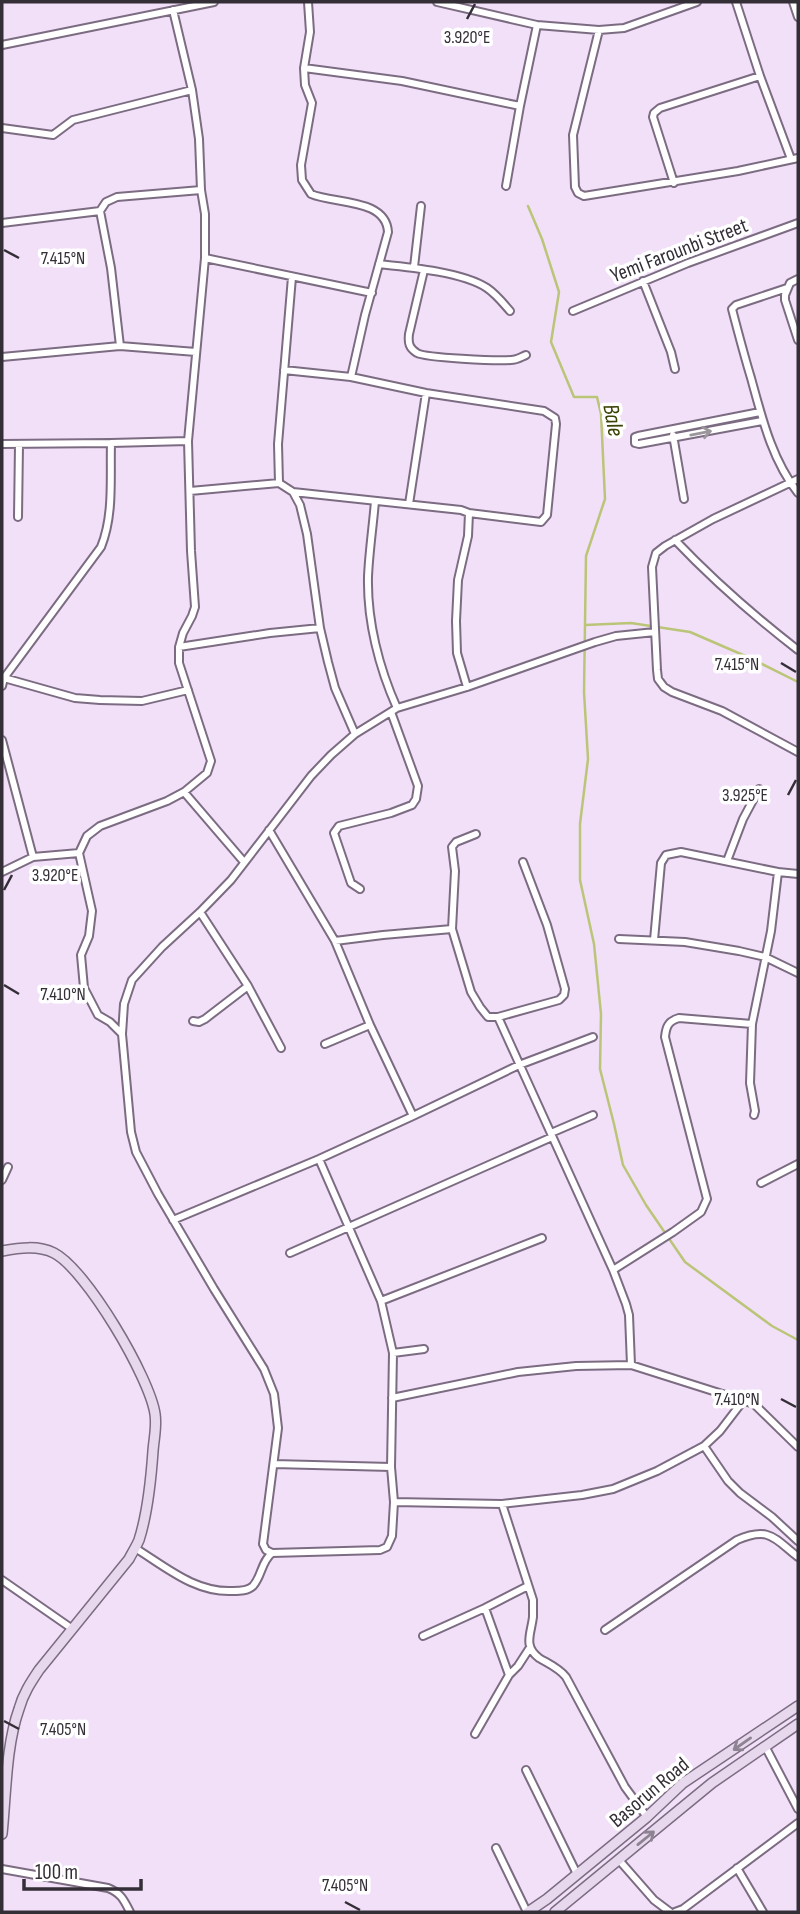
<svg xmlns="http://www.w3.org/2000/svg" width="800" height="1914" font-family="'Sofia Sans Condensed',sans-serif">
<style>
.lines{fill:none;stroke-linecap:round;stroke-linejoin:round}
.stream{stroke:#bac578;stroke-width:2.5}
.minor-casing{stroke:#7c6c82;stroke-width:10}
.secondary-casing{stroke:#7c6c82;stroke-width:12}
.minor{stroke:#fff;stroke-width:6}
.secondary{stroke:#e8d8ee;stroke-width:9}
.oneway{stroke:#9a969b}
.oneway2{stroke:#8e8392}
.ticks{fill:none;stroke:#342e37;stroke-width:2.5}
.labels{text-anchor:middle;stroke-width:7;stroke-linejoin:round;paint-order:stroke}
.street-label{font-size:21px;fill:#342e37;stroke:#fff}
.water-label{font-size:23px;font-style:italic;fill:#3b4103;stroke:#fff}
.ticks-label{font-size:18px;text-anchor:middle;fill:#342e37;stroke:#fff;stroke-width:7;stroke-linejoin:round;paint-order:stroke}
</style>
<rect width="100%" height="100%" fill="#f2e0f9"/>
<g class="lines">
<path class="stream" d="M528,206L542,239L559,292L551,342L574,397H597L601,414L605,499L586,556L584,692L588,759L580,824V880L594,944L601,1014L600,1069L614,1124L623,1165L646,1205L685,1262L772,1326L798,1340
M585,625L631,623L690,632L750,658L798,682"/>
<g class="minor-casing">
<path id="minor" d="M308,2L310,32L304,68L305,85L312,103L301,165L302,180L311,194C334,204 386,198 388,232L365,315L351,377
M437,2L537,25L599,30L624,28L697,2
M736,2L760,76L791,159
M793,2L798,17
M173,10L192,90L199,139L201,190L205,214V258L188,441L191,551L195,607L192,616L183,633L179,647V663L211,761L207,773L184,792L167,801L100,826L87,836L79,853L92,911L89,936L81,955L84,988L98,1015L110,1022L122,1034L131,1132L136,1152L158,1194L214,1289L264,1369L274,1394L278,1428L263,1544L266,1550L272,1553L380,1550L387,1547L392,1536L394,1502L391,1467L393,1353L381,1301L319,1159
M599,30L573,135L575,187L578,193L584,196L738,171L798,158
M2,45L214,2
M304,68L402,81L520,106
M2,128L53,135L73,120L192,90
M674,183L653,117L654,113L660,108L760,76
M506,186L520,106L537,25
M100,211L111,268L120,346
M2,223L100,211L106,202L117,197L201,190
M205,258L372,293
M379,264C408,267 463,272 487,288C496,294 503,303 510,311
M414,267L421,206
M424,270L409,334C408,343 409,348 417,353C426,358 497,361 511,360C517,360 521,357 526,355
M292,277L278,444L279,483L293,492L300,505L307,534L320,628L328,662L335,688L355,734
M798,279L790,283L785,295V300L798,340
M643,281L671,352L675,369
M787,288L736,305L732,309C738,332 744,355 751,378C762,418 772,460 798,493
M573,311L688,263L798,223
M2,357L120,346L196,352
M284,370L351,377L426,393L544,411L555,418L556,424L547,515L541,522L469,513L461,510L293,492
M760,412L638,436L635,437V443L639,444L762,421
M673,435L684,499
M2,444L111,443L188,441
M798,479L713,519L665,546L656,553L652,567L657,670L658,679L664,687L672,692L722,711L798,752
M190,491L279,483
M375,501C373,526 369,552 368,577C367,621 379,668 397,708
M409,504L426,393
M18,517L19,445
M675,540C713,580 754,616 798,650
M179,647L270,633L320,628
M4,678L75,698L100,700L142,701L188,690
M2,686L4,678L101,547C114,515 110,478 111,443
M467,687L457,653L456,621L458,580L468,536L469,513
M2,740L33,857
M184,792L244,862
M269,830L335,941L370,1025L413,1116
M476,834L456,842L452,847L455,871L452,929L471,992L480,1007L488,1017H498L613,1270L626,1304L629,1315L631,1365
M727,861L743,819L759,789
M2,872L33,857L79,853
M778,872L798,874
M360,889L351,883L334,833L339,826L391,813L412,805L416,799L418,786L391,712
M200,912L248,986L281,1048
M619,939L685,942L739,951L765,957L798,973
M654,940L661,863L666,855L681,852L778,872L771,931L752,1024L750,1083L755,1111L754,1115
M335,941L383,935L452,929
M498,1017L559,1000L564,995L565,989L547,925L523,862
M193,1021L199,1022L205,1019L248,986
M122,1034L124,1004L132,980L162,947L200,912L231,880L311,776L331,755L355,734L397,708L467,687L595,642L616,636L655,632
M325,1044L370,1025
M551,1133L593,1115
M2,1180L8,1167
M761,1183L798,1164
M173,1220L319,1159L413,1116L519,1065L593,1037
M290,1253L552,1137
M613,1270L673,1232L701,1212L707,1199L665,1037C666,1027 668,1021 679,1018L752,1024
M381,1301L542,1238
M393,1353L424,1349
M392,1398L518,1372L576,1366L631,1365L754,1404L798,1447
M704,1446L728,1481L740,1493L772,1517L798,1541
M274,1464L391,1467
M394,1502L502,1504L582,1495L613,1489L657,1471L704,1446L720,1431L743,1401
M502,1504L533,1600C533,1606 533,1612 533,1617C531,1634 523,1646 539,1658C549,1664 559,1668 566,1677L625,1787L647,1817
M135,1548C166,1567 195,1593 233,1591C240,1591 248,1591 253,1586C262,1576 261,1562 272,1553
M2,1580L71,1628
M485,1608L509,1675
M605,1630L737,1540C769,1526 774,1538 798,1557
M423,1636L485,1608L528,1586
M475,1734L509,1675L518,1666L529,1649
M765,1746L798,1809
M526,1770L577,1874
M496,1848L527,1912
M619,1860L654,1900L670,1912
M737,1868L763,1912
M2,1869L108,1888C121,1893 124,1900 130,1912
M675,1912L683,1909L798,1823"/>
</g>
<g class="secondary-casing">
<path id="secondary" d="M2,1251C19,1248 38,1245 54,1253C86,1269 150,1378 155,1414C157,1426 154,1438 153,1451C151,1480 148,1512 139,1540C136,1547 132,1553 129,1559L39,1670C31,1682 23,1694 19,1709C6,1745 6,1795 2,1834
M528,1912L547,1899L647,1817L683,1783L798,1706
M555,1912L712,1783L798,1724"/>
</g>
<use href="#minor" class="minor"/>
<use href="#secondary" class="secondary"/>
</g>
<defs><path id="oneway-shaft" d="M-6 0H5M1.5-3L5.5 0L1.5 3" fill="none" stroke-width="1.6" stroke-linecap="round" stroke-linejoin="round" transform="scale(1.75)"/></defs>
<use class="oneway" href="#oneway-shaft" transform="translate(701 433) rotate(-11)"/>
<g class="oneway2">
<use href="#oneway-shaft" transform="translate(742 1744) rotate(145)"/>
<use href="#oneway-shaft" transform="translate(646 1838) rotate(-39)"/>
</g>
<path class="ticks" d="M467,19L475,4M4,250L19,258M781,663L796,672M788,795L796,780M4,890L12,875M4,985L19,994M781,1399L796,1407M4,1721L19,1729M345,1902L360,1910"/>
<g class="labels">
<g class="street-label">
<text transform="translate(679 250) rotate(-21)" y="7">Yemi Farounbi Street</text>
<text transform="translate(649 1792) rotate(-40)" y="7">Basorun Road</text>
</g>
<g class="water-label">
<text transform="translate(614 420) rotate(80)" y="8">Bale</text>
</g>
</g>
<g class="ticks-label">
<text x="467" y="43">3.920°E</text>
<text x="63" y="264">7.415°N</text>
<text x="737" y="670">7.415°N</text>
<text x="745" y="801">3.925°E</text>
<text x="55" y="881">3.920°E</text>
<text x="63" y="1000">7.410°N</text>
<text x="737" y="1405">7.410°N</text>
<text x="63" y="1735">7.405°N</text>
<text x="345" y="1891">7.405°N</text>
</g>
<rect width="800" height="1914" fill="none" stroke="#342e37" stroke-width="7"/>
<path d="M24 1879v10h117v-10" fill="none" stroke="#342e37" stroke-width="3.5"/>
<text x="35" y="1879" font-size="21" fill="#342e37" stroke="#ffffff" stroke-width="5" paint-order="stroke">100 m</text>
</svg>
